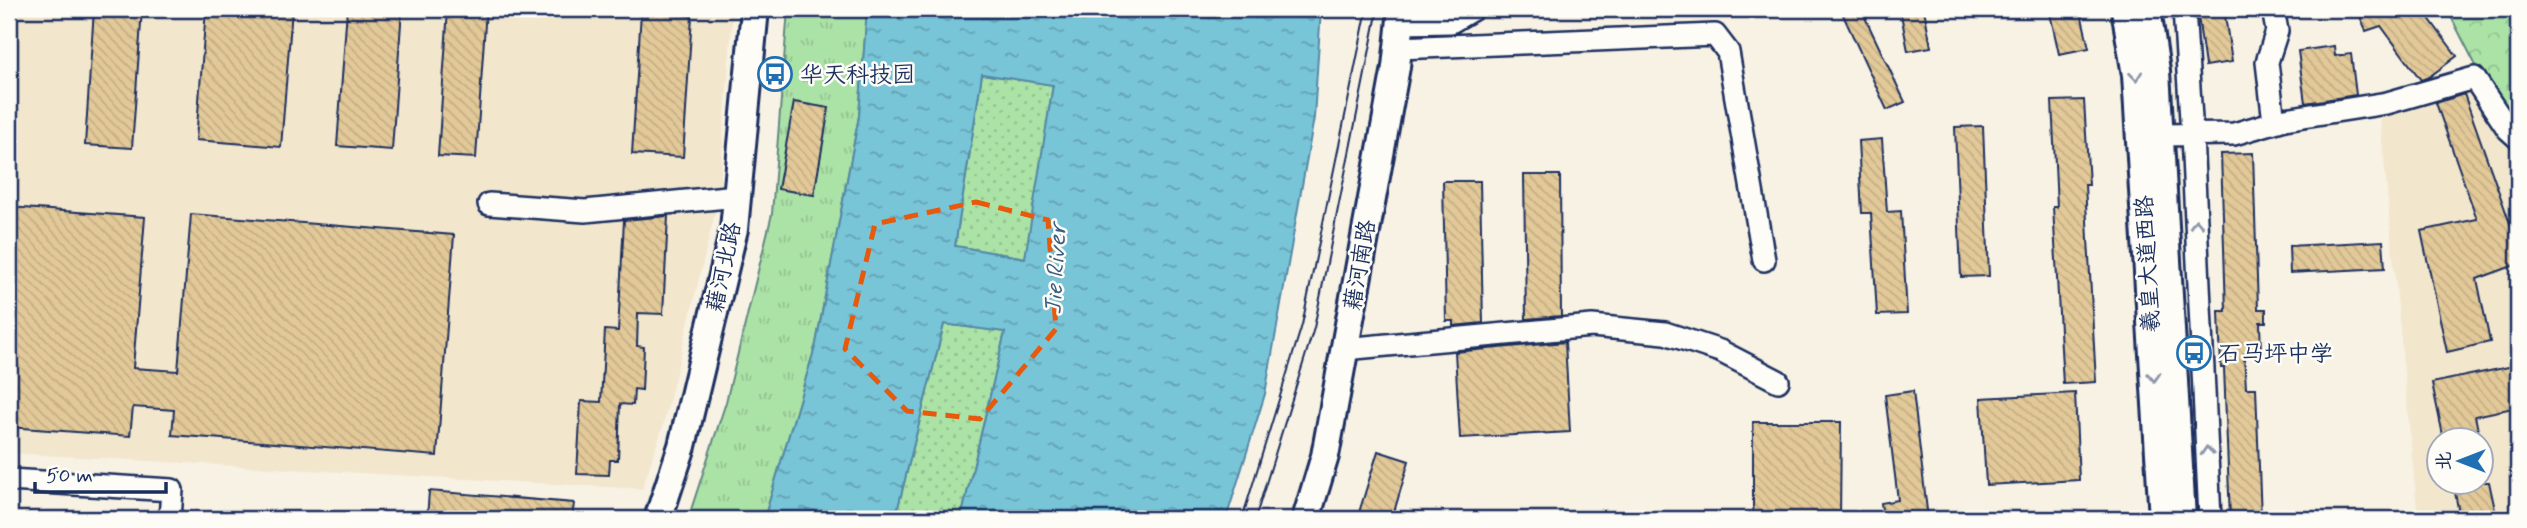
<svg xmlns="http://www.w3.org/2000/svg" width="2527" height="528" font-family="Mynerve,'LXGW WenKai TC',sans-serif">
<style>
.built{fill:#f2e6cd;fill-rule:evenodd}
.grass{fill:url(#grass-tufts);stroke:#638882;stroke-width:2}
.forest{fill:url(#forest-crowns);stroke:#638882;stroke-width:2}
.garden{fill:url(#garden-dots);stroke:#638882;stroke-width:2}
.water{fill:url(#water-ripples);stroke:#5389a7;stroke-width:2;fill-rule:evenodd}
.building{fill:url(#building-back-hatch);stroke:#1b2f5e;stroke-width:2}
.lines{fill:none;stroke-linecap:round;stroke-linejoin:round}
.minor-casing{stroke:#1b2f5e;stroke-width:26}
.major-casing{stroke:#1b2f5e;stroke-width:32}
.minor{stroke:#fdfcf7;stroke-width:21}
.major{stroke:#fdfcf7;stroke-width:26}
.tram{stroke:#1b2f5e;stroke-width:2}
.oneway{stroke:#8c96aa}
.marked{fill:none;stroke:#e8590c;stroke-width:5;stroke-dasharray:14 9;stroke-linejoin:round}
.labels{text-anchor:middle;stroke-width:5;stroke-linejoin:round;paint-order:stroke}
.poi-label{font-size:23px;fill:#1b2f5e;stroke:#fdfcf7;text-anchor:start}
.street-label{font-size:23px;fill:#1b2f5e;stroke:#fdfcf7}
.water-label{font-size:24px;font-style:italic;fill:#375c83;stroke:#fdfcf7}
</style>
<defs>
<pattern id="grass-tufts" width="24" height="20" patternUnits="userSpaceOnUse" patternTransform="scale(1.75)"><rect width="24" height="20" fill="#abe2a6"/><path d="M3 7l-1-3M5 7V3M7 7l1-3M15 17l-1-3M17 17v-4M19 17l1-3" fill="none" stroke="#93c291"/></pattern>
<pattern id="forest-crowns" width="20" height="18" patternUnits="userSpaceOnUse" patternTransform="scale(1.75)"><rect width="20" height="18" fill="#abe2a6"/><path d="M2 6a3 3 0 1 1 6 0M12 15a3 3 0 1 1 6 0" fill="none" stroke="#93c291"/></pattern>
<pattern id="garden-dots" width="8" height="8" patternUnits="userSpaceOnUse" patternTransform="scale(1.75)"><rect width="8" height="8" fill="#abe2a6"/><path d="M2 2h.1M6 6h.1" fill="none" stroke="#93c291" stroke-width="1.8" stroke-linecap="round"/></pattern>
<pattern id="water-ripples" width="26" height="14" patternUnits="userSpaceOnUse" patternTransform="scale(1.75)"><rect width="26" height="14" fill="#79c5d8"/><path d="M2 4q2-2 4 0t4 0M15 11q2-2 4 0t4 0" fill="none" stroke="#62a0b2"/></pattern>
<pattern id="building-back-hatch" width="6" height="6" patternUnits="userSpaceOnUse" patternTransform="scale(1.75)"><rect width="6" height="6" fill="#e3c998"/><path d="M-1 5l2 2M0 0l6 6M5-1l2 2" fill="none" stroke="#c2ad85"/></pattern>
</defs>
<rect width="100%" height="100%" fill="#f8f2e4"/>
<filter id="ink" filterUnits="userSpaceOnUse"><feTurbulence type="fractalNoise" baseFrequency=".0143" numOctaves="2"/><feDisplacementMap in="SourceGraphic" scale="14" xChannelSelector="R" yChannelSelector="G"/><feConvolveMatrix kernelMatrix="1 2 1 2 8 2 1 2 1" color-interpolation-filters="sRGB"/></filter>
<g filter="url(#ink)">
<path class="built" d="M9,9H733L719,197L663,426L642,489L9,453Z
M2481,76L2518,148V519H2418L2380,118ZM2440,440H2482V482H2440Z"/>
<path class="grass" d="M788,9H867L859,116L816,344L764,519H688L726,402L772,214Z"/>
<path class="forest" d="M2447,9H2518V148Z"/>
<path class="garden" d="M982,74L1053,85L1026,258L955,246Z
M944,324L1005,332L961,519H895Z"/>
<path class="water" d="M867,9H1321L1314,118L1265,394L1226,519H961L1005,332L944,324L895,519H764L816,344L859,116ZM982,74L1053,85L1025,258L955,246Z"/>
<path class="building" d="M94,9H142L132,148L85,145Z
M206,9H292L281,147L196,140Z
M347,9H402L392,150L337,146Z
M448,9H486L476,158L438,156Z
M1855,9H1861L1905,102L1887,110L1843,15Z
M1900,9H1924L1931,47L1908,51Z
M2049,9H2080L2089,48L2059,54Z
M2197,9H2224L2232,62L2205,66Z
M2357,9H2422L2457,56L2429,77L2421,80L2381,26L2366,31Z
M641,12L692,16L683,157L632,154Z
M2334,46L2335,56L2351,54L2356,95L2305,103L2298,51Z
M2464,94L2518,246V264L2477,279L2490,342L2447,352L2421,231L2477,219L2436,103Z
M2084,100L2089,185H2085L2096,382L2063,384L2053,207H2057L2052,101Z
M794,102L829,108L814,195L778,189Z
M1983,126L1989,276L1961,277L1955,127Z
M1882,139L1887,212L1901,211L1907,314L1877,315L1871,213H1862L1858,141Z
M2253,153L2258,309H2266V322H2260L2261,354H2244L2246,388H2256L2261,519H2230L2224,368H2221L2219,311H2226L2221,154Z
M1524,175H1560L1561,316L1526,319Z
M1443,181H1480L1483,323L1453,326V321H1446Z
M9,207L145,217L133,368L178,371L191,214L454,235L437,456L172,435L174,410L133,407L130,436L9,427Z
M668,216L663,314L638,313L637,346L644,347L642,390L634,389L633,405L620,404L618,460H610L609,475L577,474L581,401L601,402L605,330L618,331L624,220Z
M2383,241L2385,268L2290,273L2289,246Z
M1565,342L1570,432L1460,438L1455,352Z
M2518,365V407L2475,416L2480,440H2444L2432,383Z
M1913,391L1928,519H1883L1881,503L1898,500L1885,395Z
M2075,393L2079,480L1986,485L1981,398Z
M1753,422H1841L1840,519H1753Z
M1378,451L1409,461L1392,519H1357Z
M2453,482H2489L2497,519H2460Z
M429,491L574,503L572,519H427Z"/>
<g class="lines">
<g class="minor-casing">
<path id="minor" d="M2184,9L2192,135L2210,519
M2273,9L2277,31L2267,62L2274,122
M1401,23L1451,22L1473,9
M1398,48L1715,35L1728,52L1764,260
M2159,135L2234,134L2285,119L2387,103L2474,78L2508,129L2518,138
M489,204L585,211L737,196
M1344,349L1592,326L1665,333L1720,351L1778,381
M9,480L172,490L170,519"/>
</g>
<g class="major-casing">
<path id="major" d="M2125,9L2136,75L2163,519
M2147,9L2156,71L2182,519
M658,519L682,446L734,229L755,9
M1306,519L1325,456L1396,67L1402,9"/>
</g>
<use href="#minor" class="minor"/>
<use href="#major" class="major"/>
<path class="tram" d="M1242,519L1302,325L1367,9
M1255,519L1314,328L1378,9"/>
</g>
<defs><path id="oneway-chevron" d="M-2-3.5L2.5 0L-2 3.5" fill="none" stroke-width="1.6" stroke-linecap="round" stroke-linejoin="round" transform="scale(1.75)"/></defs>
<g class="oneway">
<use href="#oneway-chevron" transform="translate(2136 76) rotate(84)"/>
<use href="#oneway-chevron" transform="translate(2196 224) rotate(-93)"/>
<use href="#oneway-chevron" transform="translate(2154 377) rotate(87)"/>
<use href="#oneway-chevron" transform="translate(2207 451) rotate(-93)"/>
</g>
</g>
<path class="marked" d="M976,202L1048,220L1056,329L980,419L907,411L845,349L875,224Z"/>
<defs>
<g id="bus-ring" transform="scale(1.75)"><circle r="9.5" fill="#fdfcf7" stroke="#1f6fb2" stroke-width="1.5"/><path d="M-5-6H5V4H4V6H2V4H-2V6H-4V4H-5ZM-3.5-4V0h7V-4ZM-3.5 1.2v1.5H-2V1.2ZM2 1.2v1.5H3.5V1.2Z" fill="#1f6fb2"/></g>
</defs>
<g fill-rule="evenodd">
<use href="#bus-ring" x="775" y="74"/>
<use href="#bus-ring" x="2194" y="353"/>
</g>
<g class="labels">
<g class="poi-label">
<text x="800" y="82">华天科技园</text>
<text x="2218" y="361">石马坪中学</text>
</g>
<g class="street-label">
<text transform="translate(2147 264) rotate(-93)" y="8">羲皇大道西路</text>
<text transform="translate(1359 265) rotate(-80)" y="8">藉河南路</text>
<text transform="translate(723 267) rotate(-78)" y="8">藉河北路</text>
</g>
<g class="water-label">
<text transform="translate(1055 269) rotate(-87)" y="8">Jie River</text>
</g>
</g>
<rect width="2527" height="528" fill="none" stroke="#fdfcf7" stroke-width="35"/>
<rect x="18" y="18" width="2492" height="493" fill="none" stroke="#1b2f5e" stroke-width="2.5" filter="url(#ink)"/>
<g transform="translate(2460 461) rotate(270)"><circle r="33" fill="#fdfcf7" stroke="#a3aaba" stroke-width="2"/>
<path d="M0-5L12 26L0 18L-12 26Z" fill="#1f6fb2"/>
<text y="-10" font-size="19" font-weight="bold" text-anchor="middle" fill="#1b2f5e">北</text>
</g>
<path d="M35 482v10h131v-10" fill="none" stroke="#1b2f5e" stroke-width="3.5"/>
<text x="46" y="482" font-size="21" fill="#1b2f5e" stroke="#fdfcf7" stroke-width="5" paint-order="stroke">50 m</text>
</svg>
